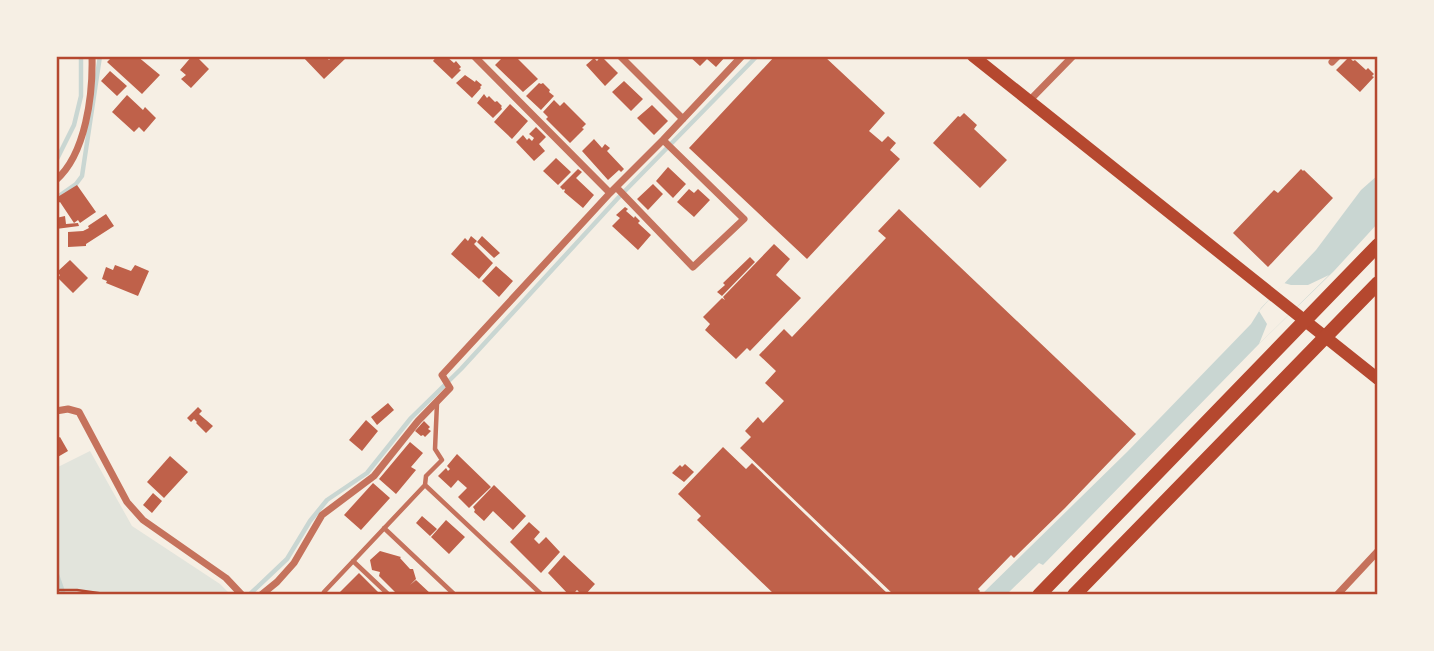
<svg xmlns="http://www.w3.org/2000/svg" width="1434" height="651" font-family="Montserrat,sans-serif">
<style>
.green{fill:#e2e4dc}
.water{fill:#c9d6d2}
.pier{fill:#f6efe4}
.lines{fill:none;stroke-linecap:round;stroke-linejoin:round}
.stream{stroke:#c9d6d2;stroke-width:4.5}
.building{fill:#bf614a}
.path{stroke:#b5482f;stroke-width:2.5}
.service{stroke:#c5725c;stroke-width:4.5}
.minor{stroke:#c5725c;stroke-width:7}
.secondary{stroke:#b5482f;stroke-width:12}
.primary{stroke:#b5482f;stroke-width:14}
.neatline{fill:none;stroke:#b5482f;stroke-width:2.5}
</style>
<rect width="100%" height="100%" fill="#f6efe4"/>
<path class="green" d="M90,451L132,526L220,584L231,595H56V468Z"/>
<path class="water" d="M1378,175V223L1334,271L1259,344L1043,565L1039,563L1006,595H981L1127,452L1251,324L1261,308L1316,250L1361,190Z"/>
<path class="pier" d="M1329,275L1259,344L1267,324L1259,311L1284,283L1291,285H1308Z"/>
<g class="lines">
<path class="stream" d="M56,161L74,125L81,96V56
M56,198L76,184L82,176L100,56
M56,572L64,595
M249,595L287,559L310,521L327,500L367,473L411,418L461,369L618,198L757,56"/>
</g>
<path class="building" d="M113,56H137L160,75L142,94L107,62Z
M192,56H196L209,69L191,88L181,79L186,75L180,70Z
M302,56H325L329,60L333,56H343L346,58L324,79Z
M437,56H446L454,63L456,61L461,67L459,69L461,70L452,79L433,61Z
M504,56H515L538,79L523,92L495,65Z
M601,56L618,73L605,86L586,65L594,58L597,61Z
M689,56H726L716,67L707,59L700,66Z
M775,56H824L885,113L869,131L882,142L888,136L896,143L890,150L900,159L807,259L689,148Z
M1349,57L1353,61L1355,60L1366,70L1368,68L1374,74L1372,76L1374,77L1360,92L1336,70Z
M110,71L127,86L117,96L101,81Z
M465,75L475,82L476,80L482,85L480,87L481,88L472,98L456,83Z
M624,81L643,99L631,111L612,92Z
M539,83L541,84L543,83L550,90L549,92L554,96L541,110L526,96Z
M484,94L487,98L489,96L495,102L497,101L502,106L501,107L502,109L493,118L477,103Z
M127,95L143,110L145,107L156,118L144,132L139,127L134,132L112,112Z
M554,100L560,106L564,102L586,124L582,128L584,129L570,143L546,119L548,117L543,112Z
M510,104L528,121L512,139L494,122Z
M652,105L668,121L654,135L637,118Z
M964,113L977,125L974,129L1007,160L980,188L933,143L958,116L960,117Z
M536,127L546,137L539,144L545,151L534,161L516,142L523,135L527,140L529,138L532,141L534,138L529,134Z
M594,139L602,148L605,144L610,148L607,151L624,169L621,172L619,170L608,180L582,151Z
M556,158L571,172L558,185L543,171Z
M668,167L686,184L673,198L656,181Z
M578,169L582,172L576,178L594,195L583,208L564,192L565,190L564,189L563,190L560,187Z
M1301,169L1303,171L1304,170L1333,198L1268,267L1233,233L1274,190L1278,193Z
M653,184L663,194L648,210L637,199Z
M77,185L96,212L80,223L78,220L74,223L60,202L58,203L56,198Z
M689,189L694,193L698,189L710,200L694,217L677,202Z
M625,207L628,209L626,211L634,218L635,216L640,221L638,223L651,235L638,250L612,226L620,218L616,215Z
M899,209L1136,434L1065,508L1014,558L1011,555L978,589L980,591L977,595H894L740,448L751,437L745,431L758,417L763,423L784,401L765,383L776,371L759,355L784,329L792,337L886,238L878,231Z
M106,214L114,226L86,244V246L68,247V232L83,231L89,228L88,226Z
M65,216L66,224L78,223L79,226L56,229V218Z
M471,236L477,241L474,244L493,263L479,279L451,254L465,238L468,241Z
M482,236L500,253L494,258L477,242Z
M774,244L790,259L776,275L801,298L750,351L747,348L736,359L705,330L710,324L703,317L722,298L725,300L723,297Z
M750,257L755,262L722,296L717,292L725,285L723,283Z
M70,260L88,278L73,293L58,278L60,275L57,272Z
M115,265L131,271L135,265L149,271L138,296L106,283L107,281L102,279L106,267L113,270Z
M496,266L513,281L499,297L482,281Z
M388,403L394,410L377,425L371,417Z
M198,407L202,411L199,414L213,426L206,433L196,423L197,422L194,419L191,422L187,418Z
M366,420L378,431L362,451L349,440Z
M424,421L430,427L428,429L431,431L425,437L423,435L421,436L415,431Z
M60,437L68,451L56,458V439Z
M410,442L423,453L411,467L416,470L396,494L379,479Z
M723,447L746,469L752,463L889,595H775L697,520L701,516L678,494Z
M457,454L491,487L469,508L458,497L467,488L458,480L451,488L438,476L446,468L448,471L450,469L447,466Z
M170,456L188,472L164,498L147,482Z
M685,464L694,472L684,482L672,473L680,465L682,467Z
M373,483L390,498L361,530L344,515Z
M494,485L526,516L513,530L493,511L484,521L474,512L475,510L473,507Z
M153,493L162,501L152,513L143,505Z
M422,516L437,529L430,536L416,523Z
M446,520L465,537L449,554L431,537Z
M529,522L540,532L534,539L539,544L546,537L560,552L541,573L510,542Z
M380,551L401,557L400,558L410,569H413L416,579L410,585L416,580L432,595H404L402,593L398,595L379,576L380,572L372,570L370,560Z
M564,555L595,584L585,595H582L577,590L572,595H569L548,573Z
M359,573L381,595H344L340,592Z"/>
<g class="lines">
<path class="path" d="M56,590H77L112,595"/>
<path class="service" d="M425,485L426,476L442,460L435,449L437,403
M384,528L455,595
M353,561L389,595
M327,595L324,592L425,485L542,595"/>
<path class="minor" d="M474,56L610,193
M620,56L683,119
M1332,62L1338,56
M1030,100L1073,56
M56,180C86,154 93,94 92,56
M616,187L693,267L744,219L663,140
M56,411L68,409L79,412L127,502L143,520L226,578L242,595
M261,595L277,582L294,563L322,515L374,476L418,421L450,388L442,375L610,193L663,140L742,56
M1337,595L1378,551"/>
<path class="secondary" d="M973,56L1378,379"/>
<path class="primary" d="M1039,595L1378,245
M1074,595L1378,283"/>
</g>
<rect width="1434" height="651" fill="none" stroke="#f6efe4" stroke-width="116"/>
<rect x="58" y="58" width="1318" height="535" class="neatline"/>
</svg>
